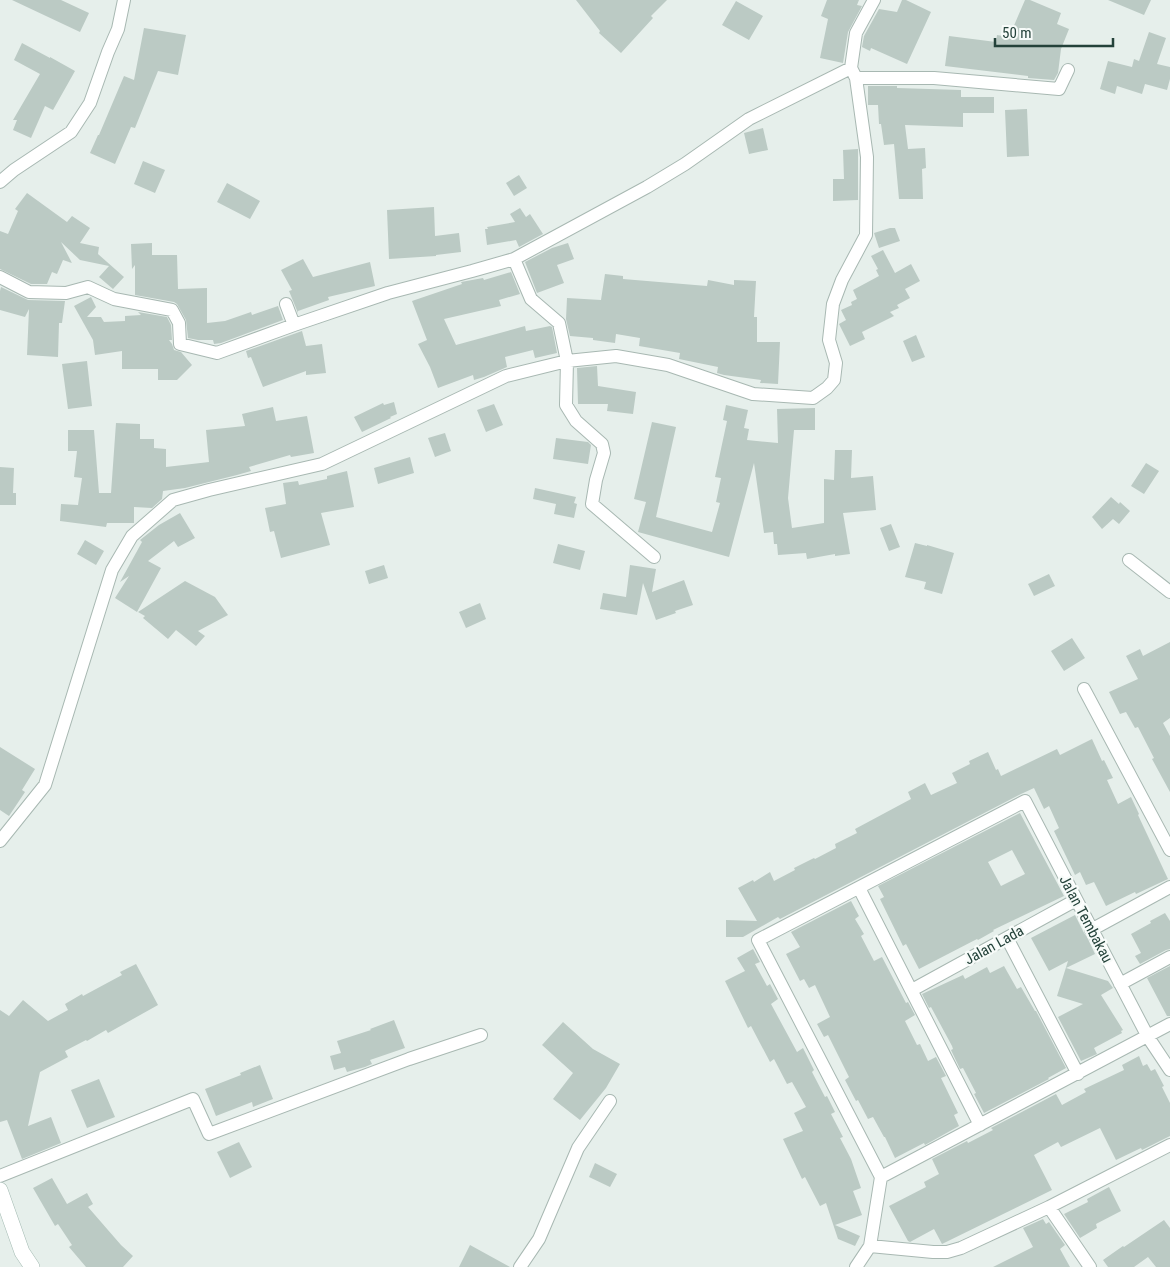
<svg xmlns="http://www.w3.org/2000/svg" width="1170" height="1267" font-family="'Roboto Condensed',sans-serif">
<style>
.building{fill:#bbcac4;fill-rule:evenodd}
.lines{fill:none;stroke-linecap:round;stroke-linejoin:round}
.street-casing{stroke:#a8b8b2;stroke-width:14}
.secondary-casing{stroke:#a4bbb3;stroke-width:16}
.street{stroke:#fff;stroke-width:12}
.secondary{stroke:#fff;stroke-width:15}
.labels{text-anchor:middle;stroke-width:4.5;stroke-linejoin:round;paint-order:stroke}
.street-label{font-size:15px;fill:#24423a;stroke:#f7fbf9}
</style>
<rect width="100%" height="100%" fill="#e6efeb"/>
<path class="building" d="M12,0H61L89,13L80,32Z
M576,0H667L651,16L653,18L621,53L599,33L600,31Z
M827,0H859L857,5L862,6L848,32L843,63L820,58L828,19L821,16Z
M902,0H906L931,12L907,64L871,48L870,51L862,47L864,36L879,9L897,12Z
M1025,0H1030L1061,13L1057,24L1069,29L1061,49L1058,73L1054,80L1028,78V76L945,66L949,36L996,42L997,35L1009,37Z
M1108,0H1151L1144,15Z
M736,1L763,16L749,40L722,25Z
M144,28L186,35L178,75L158,71L135,128L131,127L115,164L90,153L98,135H99L124,76L134,80Z
M1149,32L1166,38L1157,64L1170,67V79L1167,90L1145,84L1142,94L1117,86L1115,94L1100,89L1108,61L1132,67L1134,59L1139,61Z
M22,43L50,58V57L75,71L53,110L45,106L31,138L13,130L17,120H13L40,74L14,60Z
M868,86H897V88L961,90V97H994V113H963V127L905,125L908,149L925,148L926,168L922,169L923,199H899L894,144L884,145L881,124H879L878,105H868Z
M1027,109L1029,156L1007,157L1005,110Z
M763,128L768,150L749,154L744,133Z
M858,149V200L833,201V179H844L843,150Z
M143,161L165,170L155,193L134,184Z
M519,175L527,188L514,196L506,183Z
M227,183L260,201L250,219L217,202Z
M27,193L67,222L72,216L90,228L80,243L99,247L98,254L124,277L113,289L99,277L109,266L80,260L61,242L72,263L63,260L57,274L52,272L47,284H31L0,269V231L8,234L18,211L15,209Z
M434,207L435,236L459,233L461,252L436,255V256L389,259L387,210Z
M520,208L526,217L530,214L543,234L519,247L516,240L487,245L485,229H488L487,227L515,222L510,214Z
M890,228H895L900,241L879,248L874,233Z
M152,243V255H177L178,289L207,288V323L225,321L251,312L252,315L278,306L283,320L221,343L214,344L213,340H198L188,338L186,320L177,304L174,302L135,295V265L132,269L131,244Z
M568,243L574,259L557,265L564,283L537,293L525,262L552,248Z
M883,250L895,273L911,264L920,281L905,289L910,298L897,305L899,308L890,312L894,316L862,332L865,339L850,346L839,324L846,320L841,310L852,305L851,302L857,299L853,290L879,276L876,270L878,269L871,256Z
M303,259L313,277L370,262L375,286L328,297L329,300L298,311V313L289,291L292,290L281,270Z
M511,272L520,294L499,300L501,306L444,319L456,345L525,326L526,331L550,326L552,327L557,353L535,358L533,350L505,357L507,367L484,377L474,380L473,375L438,388L430,367L418,344L427,340L412,301L462,284L461,282L483,278L484,280Z
M605,274L623,276V279L707,286L708,280L734,285V280L756,281L754,317H757V342H780L778,384L760,383L761,380L724,375L717,373L718,367L679,359L680,353L639,346L640,338L616,334L615,343L593,340V338L570,336L566,319L567,298L601,300Z
M1,287L28,300L65,301L62,323H59L58,357L27,355L29,309L25,317L0,310V291Z
M91,297L96,307L87,317H101L104,322L125,321V316L141,315L138,312L167,317L171,325L172,340H169L172,344L174,350L181,352L192,365L177,380H158V369H122V351L95,355L93,340L74,306Z
M302,331L306,346L322,344L326,373L306,375V371L263,387L251,357L248,358L246,351Z
M916,335L925,357L912,362L903,341Z
M87,361L92,406L68,409L62,364Z
M597,366L598,386L636,392L633,414L607,411L608,404H578L577,368Z
M394,402L397,414L390,417L391,418L362,432L354,417L383,403L384,405Z
M494,404L503,425L486,432L477,410Z
M726,405L748,410L744,428L749,429L747,440L778,443L777,409L815,408V430H794L788,498L792,528L824,523V479L834,480L835,450H852L851,478L873,476L876,510L843,513L850,554L835,556V554L807,559L806,553L778,555L777,544H774L773,532L764,533L754,463L729,557L638,532L646,502L634,499L652,422L676,427L656,517L712,532L720,503L716,502L721,478L715,477L727,421L723,420Z
M273,407L276,421L307,416L314,453L291,457L290,455L249,467L251,471L237,475L185,488L163,491L162,499L152,508L134,507V523H107L106,527L60,521L61,504L78,505L82,478L74,477L77,451H68V430H94L99,493H111L116,423L140,424V439H154V448L166,449V467L209,462L206,430L245,426L242,414Z
M445,433L451,451L435,457L428,438Z
M556,438L588,442L591,445L588,464L553,459Z
M410,457L414,473L378,484L374,468Z
M1146,463L1159,471L1144,494L1131,486Z
M0,467L14,468L13,493H16V505H0Z
M347,471L354,507L321,513L330,545L281,558L274,531L270,532L265,508L286,504L283,483L298,481L299,485L327,479V476Z
M535,488L576,497L574,503L577,504L574,518L554,514L556,504L533,499Z
M1111,497L1119,504L1120,502L1130,511L1119,524L1113,519L1102,529L1092,517Z
M180,513L195,538L178,547L174,541L148,561L161,568L137,612L115,598L129,576L120,582L142,542L140,540L159,525Z
M891,524L900,547L889,551L880,528Z
M85,540L104,551L96,565L77,554Z
M915,543L927,546V545L954,553L942,594L924,589L926,582L905,577Z
M558,544L585,551L580,570L553,563Z
M384,565L388,578L369,584L365,571Z
M630,565L656,569L652,592L684,580L693,605L675,611L676,613L656,620L643,583L637,615L600,609L603,593L626,597Z
M1049,574L1055,586L1034,596L1028,584Z
M185,581L215,597L228,615L198,631L205,636L196,646L176,630L168,639L143,618L145,616L138,612Z
M480,603L486,619L466,628L459,612Z
M1072,638L1085,658L1064,671L1051,651Z
M1170,642V718L1163,723L1170,736V792L1152,759L1154,758L1138,727L1135,728L1126,712L1120,714L1109,692L1138,679L1126,656L1140,649L1143,656Z
M1092,739L1102,761L1104,760L1113,778L1107,780L1118,804L1131,797L1139,814L1138,815L1168,879L1136,894L1135,892L1106,906L1094,882L1086,885L1080,872L1075,875L1054,831L1059,828L1049,806L1044,809L1034,788L1021,794L780,919L778,917L743,937H726V920L757,921L738,888L753,880L754,882L770,872L774,881L795,870L794,868L814,858L815,859L836,848L835,844L857,833L855,829L911,799L908,792L925,783L931,795L957,783L952,773L970,764L969,761L988,752L996,770L998,769L1001,776L1057,749L1060,755Z
M0,747L35,769L22,790L25,792L9,816L0,810Z
M1020,813L1064,896L993,930L994,931L978,940L977,939L919,969L906,944L903,946L880,899L884,897L878,886ZM1012,850L1025,874L1001,886L988,862Z
M851,901L859,916L855,919L864,934L861,936L874,961L882,957L906,1003L908,1002L915,1015L905,1021L917,1045L920,1044L928,1061L936,1057L946,1076L941,1078L958,1113L954,1115L959,1126L925,1145L924,1143L895,1158L885,1137H884L873,1117L868,1119L858,1100L856,1101L845,1080L849,1077L828,1035L824,1037L817,1024L830,1017L815,985L809,988L804,979L800,981L786,954L800,947L791,932Z
M1165,913L1170,921V949L1166,950L1140,964L1135,956L1141,953L1131,934L1151,923L1150,921Z
M1075,915L1084,933L1087,937L1095,954L1066,968L1108,981L1113,988L1101,995L1123,1030L1121,1031L1122,1033L1094,1048L1097,1054L1081,1061L1058,1017L1083,1004L1057,996L1068,961L1049,971L1031,938Z
M753,949L760,962L755,964L767,986L770,984L778,999L771,1004L797,1052L803,1048L814,1070L812,1072L825,1097L827,1096L835,1112L831,1114L843,1137L840,1138L851,1159L861,1188L853,1191L862,1215L835,1225L860,1236L855,1246L838,1239L826,1203L820,1206L805,1177L802,1179L783,1139L803,1131L794,1113L806,1107L792,1082L787,1084L774,1059L770,1062L751,1026L748,1028L725,981L745,971L737,958Z
M136,964L158,1005L108,1033L106,1030L87,1041L86,1040L65,1051L68,1057L40,1072L28,1126L51,1117L61,1143L22,1159L7,1120L0,1122V1010L9,1016L23,1000L48,1021L68,1010L65,1004L82,994L83,996L122,975L120,972Z
M1004,966L1017,989L1021,987L1035,1011H1036L1066,1068L1048,1078L1049,1079L984,1113L974,1094L976,1093L963,1068L960,1069L951,1050L953,1049L952,1046L931,1007L929,1008L922,994L963,975L965,979L987,967L990,973Z
M1170,966V1016H1167L1147,978Z
M394,1020L405,1048L370,1060L372,1064L365,1067L347,1072L345,1067L334,1070L330,1056L341,1053L337,1041L371,1030L370,1029Z
M563,1022L593,1049L620,1064L606,1088L580,1120L553,1099L573,1073L542,1045Z
M1139,1056L1143,1066L1147,1064L1151,1071L1155,1069L1164,1086L1162,1087L1170,1103V1136L1142,1150L1141,1148L1116,1160L1100,1128L1061,1147L1058,1142L1034,1155L1052,1190L942,1244L934,1229L910,1242L908,1241L889,1206L926,1187L924,1182L939,1174L932,1159L967,1141L968,1143L993,1130L991,1128L1056,1094L1062,1105L1086,1092L1084,1089L1124,1070L1122,1065Z
M260,1065L273,1099L253,1107L252,1102L216,1116L205,1089L241,1075L240,1073Z
M99,1079L115,1117L87,1128L71,1090Z
M239,1142L252,1167L230,1178L217,1152Z
M595,1163L617,1174L610,1187L589,1177Z
M52,1178L67,1204L87,1193L93,1204L88,1207L121,1245L133,1256L123,1267H86L69,1247L72,1245L58,1224L55,1226L33,1188Z
M1109,1187L1121,1211L1096,1224L1097,1228L1080,1238L1064,1214L1088,1202L1087,1199Z
M1043,1219L1046,1224L1049,1222L1065,1245L1060,1249L1070,1267H993L1033,1247L1023,1228Z
M1164,1220L1170,1228V1267H1156L1148,1257L1134,1267H1108L1103,1260L1123,1246L1124,1247Z
M470,1245L510,1267H459Z"/>
<g class="lines">
<g class="street-casing">
<path id="street" d="M856,78H934L1059,89L1068,70
M0,182L14,170L71,132L90,103L108,52L118,29L124,0
M514,259L531,299L559,323L567,361L566,405L576,421L602,444L604,453L596,480L592,504L654,557
M0,277L29,292L66,293L88,287L114,299L172,310L179,323L180,344L217,353L294,325L388,293L472,271L514,259L647,187L685,164L749,119L851,68
M286,304L294,325
M1129,560L1170,592
M1084,689L1170,850
M0,841L45,785L112,570L132,536L173,500L209,490L322,464L506,376L567,361L616,356L668,365L753,394L813,398L827,388L834,380L836,363L829,340L833,304L842,280L866,235L867,157L856,78L851,68L856,33L874,0
M859,888L980,1125
M1091,930L1170,887
M1007,938L1078,1074
M1120,984L1170,957
M912,990L1076,900
M0,1176L193,1099L209,1134L409,1059L481,1035
M881,1177L758,940L1025,801L1148,1037L1170,1070
M1049,1207L1090,1267
M870,1246L933,1252H947L961,1248L1049,1207L1170,1145
M520,1267L539,1239L578,1148L610,1101
M856,1267L870,1246L881,1177L1170,1024"/>
</g>
<g class="secondary-casing">
<path id="secondary" d="M0,1190L22,1252L32,1267"/>
</g>
<use href="#street" class="street"/>
<use href="#secondary" class="secondary"/>
</g>
<g class="labels">
<g class="street-label">
<text transform="translate(1086 919) rotate(62)" y="5">Jalan Tembakau</text>
<text transform="translate(994 945) rotate(-29)" y="5">Jalan Lada</text>
</g>
</g>
<path d="M995 38v8h118v-8" fill="none" stroke="#24423a" stroke-width="2.5"/>
<text x="1002" y="38" font-size="15" fill="#24423a" stroke="#f7fbf9" stroke-width="4" paint-order="stroke">50 m</text>
</svg>
